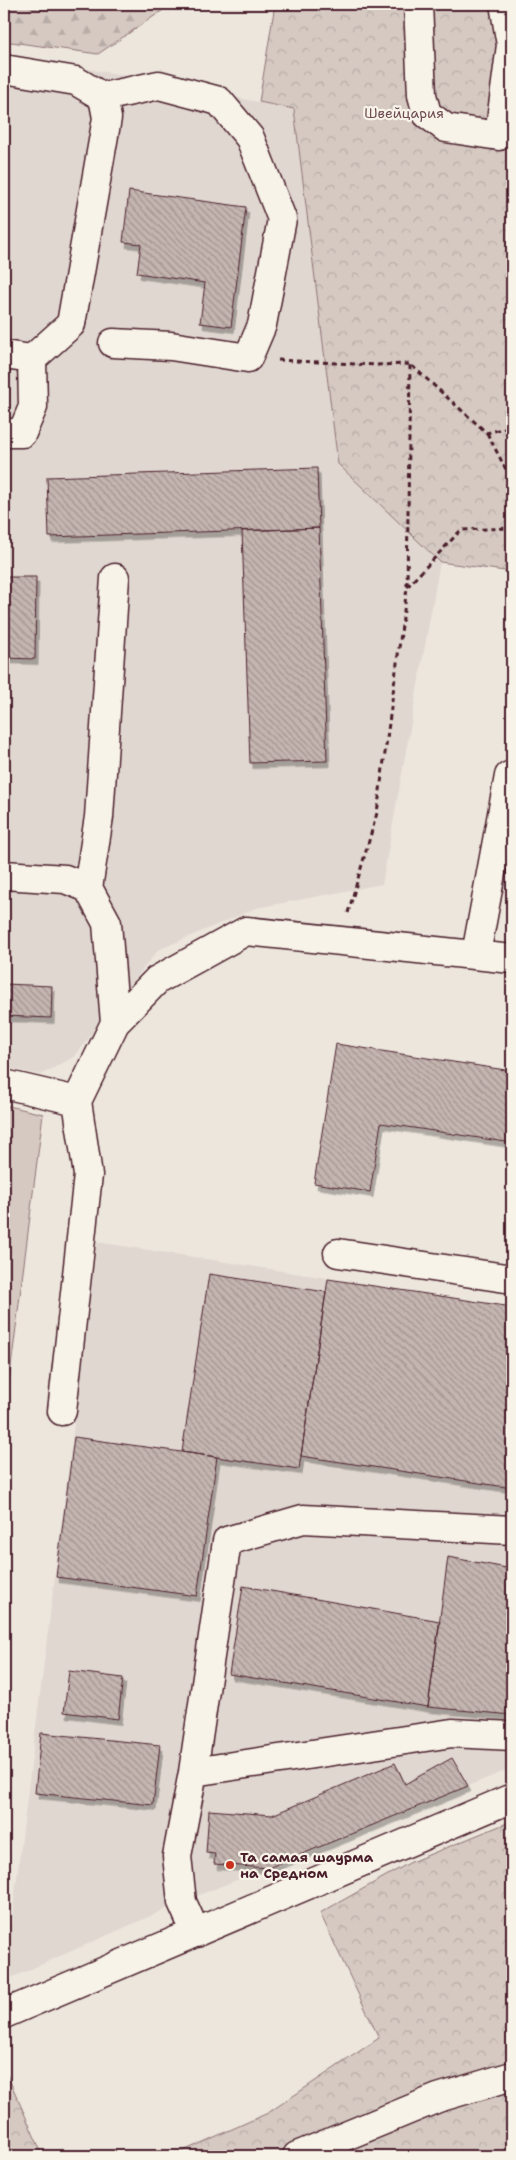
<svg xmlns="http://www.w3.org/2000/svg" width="516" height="2160" font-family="'Shantell Sans',sans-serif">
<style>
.built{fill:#e0d7d0}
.grass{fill:#d5c9c2;stroke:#907476}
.forest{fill:url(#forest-firs);stroke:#907476}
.park{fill:url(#park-crowns);stroke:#907476}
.building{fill:url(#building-back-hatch);stroke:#4a1f2b;filter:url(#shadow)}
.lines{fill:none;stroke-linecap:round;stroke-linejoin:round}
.minor-casing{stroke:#4a1f2b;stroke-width:31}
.path{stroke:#4a1f2b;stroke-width:3;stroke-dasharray:5 4;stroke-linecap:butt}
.minor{stroke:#f7f3e8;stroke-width:28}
.poi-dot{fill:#c8321e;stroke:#f7f3e8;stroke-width:2}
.labels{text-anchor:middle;stroke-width:4.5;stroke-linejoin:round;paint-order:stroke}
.park-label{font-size:14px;fill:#6d4a51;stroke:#f7f3e8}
.poi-label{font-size:14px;font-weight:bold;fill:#4a1f2b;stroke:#f7f3e8;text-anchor:start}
</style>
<defs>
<pattern id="forest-firs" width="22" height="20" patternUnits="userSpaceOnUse" patternTransform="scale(1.25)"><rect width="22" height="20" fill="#d5c9c2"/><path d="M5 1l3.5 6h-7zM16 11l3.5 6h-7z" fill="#b8aca7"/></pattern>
<pattern id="park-crowns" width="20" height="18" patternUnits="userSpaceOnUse" patternTransform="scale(1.25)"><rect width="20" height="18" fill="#d5c9c2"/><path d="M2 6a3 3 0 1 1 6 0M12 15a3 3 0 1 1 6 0" fill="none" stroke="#b8aca7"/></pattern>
<pattern id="building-back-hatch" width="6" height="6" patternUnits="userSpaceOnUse" patternTransform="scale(1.25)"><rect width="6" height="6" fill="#c4b5b0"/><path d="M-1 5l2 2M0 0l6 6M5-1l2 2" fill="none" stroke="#a1938f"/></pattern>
<filter id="shadow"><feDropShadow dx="3" dy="5.5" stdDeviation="0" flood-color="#0004"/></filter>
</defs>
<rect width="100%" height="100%" fill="#ece6dd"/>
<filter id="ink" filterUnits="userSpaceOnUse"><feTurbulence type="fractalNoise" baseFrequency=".02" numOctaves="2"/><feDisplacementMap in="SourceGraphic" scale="10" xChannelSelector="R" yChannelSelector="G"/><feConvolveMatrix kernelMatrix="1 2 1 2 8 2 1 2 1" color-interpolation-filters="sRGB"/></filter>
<g filter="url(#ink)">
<path class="built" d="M4,55L122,75L294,109L338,464L440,562L382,884L256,908L158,950L74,1057L40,1075L4,1067Z
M97,1242L512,1307V1768L182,1902L4,1981Z"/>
<path class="grass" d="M4,1105L43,1114L4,1422Z"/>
<path class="forest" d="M4,4H172L98,54L4,41Z"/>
<path class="park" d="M275,4H512V572L440,562L338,464L294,109L259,102Z
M512,1821V2156H172L268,2113L379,2038L320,1913L411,1862Z
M4,2068L43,2156H4Z"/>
<path class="building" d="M129,191L246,207L231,327L200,323L205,283L137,273L141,244L123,242Z
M317,468L319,528L49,537L47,477Z
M319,528L327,761L250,763L242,531Z
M4,577H36L35,659L4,658Z
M4,658H6V687H4Z
M4,984L52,986L51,1018L4,1016Z
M336,1044L512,1071V1143L381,1123L370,1192L314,1183Z
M209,1274L326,1292L299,1469L182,1452Z
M328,1279L512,1307V1488L301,1456Z
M74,1437L217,1457L197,1596L56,1577Z
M448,1557L512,1569V1715L428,1707Z
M243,1586L440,1621L428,1707L229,1674Z
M69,1671L123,1678L118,1719L64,1712Z
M41,1733L160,1745L153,1805L35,1793Z
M452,1758L468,1786L268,1868L214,1864L215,1854L206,1853L209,1810L272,1815L395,1763L405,1784Z"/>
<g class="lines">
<g class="minor-casing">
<path id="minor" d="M418,4L422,95L427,114L446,128L499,136L511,45L504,4
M4,69L76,81L103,97L107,118L71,324L32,359L4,355
M103,97L159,85L219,101L250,138L282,219L262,325L248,358L171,346L113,343
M4,433H22L33,407L32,359
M4,875L65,879L88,888L107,923L115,1023
M88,888L99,817L115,578
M476,954L509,776L512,777
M4,1084L77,1101L115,1023L157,980L246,931L512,959
M338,1253L512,1279
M62,1411L88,1175L77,1101
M193,1772L452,1733L512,1736
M196,1933L182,1902L177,1856L193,1772L227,1541L303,1519L512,1530
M4,2014L512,1798
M297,2156L438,2098L512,2076"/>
</g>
<path class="path" d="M278,360L376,365L410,364L487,433L512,426
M487,433L512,481
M407,587L461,530L512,528
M348,913L377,813L407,588L410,364"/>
<use href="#minor" class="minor"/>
</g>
</g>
<circle class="poi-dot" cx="230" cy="1865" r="5"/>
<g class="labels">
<g class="park-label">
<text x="404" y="118">Швейцария</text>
</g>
<g class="poi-label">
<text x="240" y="1862">Та самая шаурма<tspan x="240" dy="16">на Средном</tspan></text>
</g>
</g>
<rect width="516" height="2160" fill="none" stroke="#f7f3e8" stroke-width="20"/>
<rect x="10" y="10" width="496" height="2140" fill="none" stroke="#4a1f2b" stroke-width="2" filter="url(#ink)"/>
</svg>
